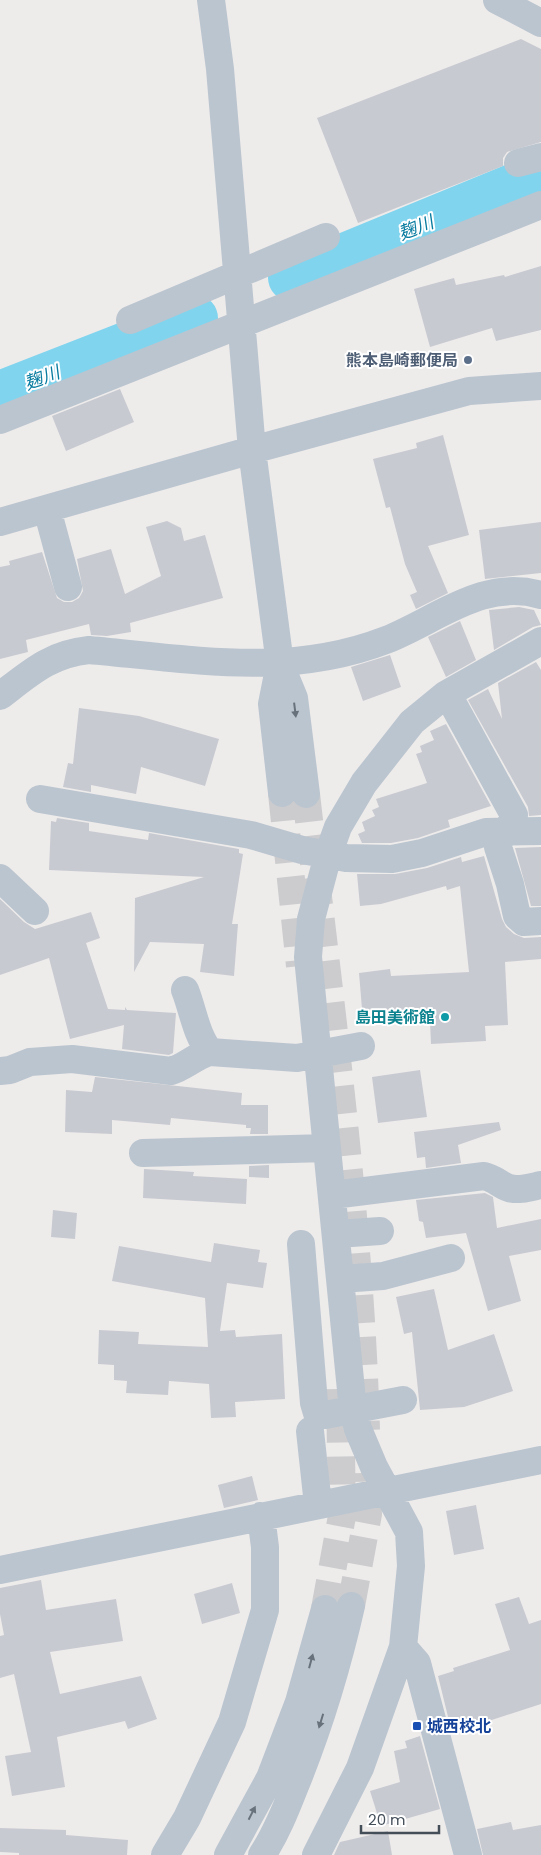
<svg xmlns="http://www.w3.org/2000/svg" width="541" height="1855" font-family="Poppins,'Noto Sans JP',sans-serif">
<style>
.lines{fill:none;stroke-linecap:round;stroke-linejoin:round}
.river{stroke:#81d4ee;stroke-width:46}
.building{fill:#c8cad1}
.minor-tunnel{stroke:#ccccce;stroke-width:28;stroke-dasharray:28 14;stroke-linecap:butt}
.minor{stroke:#bbc5cf;stroke-width:28}
.oneway{fill:#67727c}
.service-dot{fill:#5c6f8a;stroke:#fff;stroke-width:2}
.culture-dot{fill:#0f9aa8;stroke:#fff;stroke-width:2}
.transit-dot{fill:#1a4fb4;stroke:#fff;stroke-width:2}
.labels{text-anchor:middle;stroke-width:4;stroke-linejoin:round;paint-order:stroke}
.service-label{font-size:16px;font-weight:bold;fill:#4e5e75;stroke:#fff;text-anchor:end}
.culture-label{font-size:16px;font-weight:bold;fill:#0d838f;stroke:#fff;text-anchor:end}
.transit-label{font-size:16px;font-weight:bold;fill:#164399;stroke:#fff;text-anchor:start}
.water-label{font-size:18px;font-style:italic;fill:#087ca0;stroke:#fff}
</style>
<rect width="100%" height="100%" fill="#eeebeb"/>
<g class="lines">
<path class="river" d="M291,278L522,183L541,178
M0,394L195,318"/>
</g>
<path class="building" d="M521,39L541,49V142L507,152L503,158V166L358,223L317,118Z
M541,266V330L496,341L492,328L430,347L414,289L454,278L456,285L504,275L505,277Z
M120,389L134,422L66,451L52,416Z
M443,435L469,535L428,546L448,593L416,609L410,595L417,592L405,564L390,507L386,508L373,459L417,448L416,443Z
M167,521L181,528L184,541L205,535L223,598L130,623L131,632L107,636L91,635L89,624L26,640L28,652L0,659V567L10,565L9,561L42,552L57,598L64,602H72L79,598L83,591L77,559L111,549L125,594L161,576L146,527Z
M541,522V573L485,579L479,530Z
M519,607L534,610L541,625L533,627L494,650L489,610Z
M460,621L476,660L446,677L428,637Z
M390,655L401,687L363,701L351,667Z
M536,662L541,670V815L529,816L528,807L468,700L488,689L502,719L498,683Z
M79,708L139,716L219,739L205,786L141,767L136,794L91,785V792L63,787L68,763L73,764Z
M446,724L491,806L448,820L450,827L418,838L391,843H362L358,834L365,831L362,822L375,816L372,810L379,807L376,799L427,783L416,754L422,752L420,746L434,740L430,731Z
M57,818L89,823V831L148,840L149,833L239,849V853L243,854L232,924H238L234,976L200,972L204,944L150,942L134,972L135,898L204,877L49,870L51,821L56,822Z
M541,847V906H531L515,848Z
M484,856L502,919L506,927L514,934L524,938L541,937V959L505,962L508,1025L485,1026L486,1041L431,1044L430,1022L415,1023L414,1015L363,1021L359,973L390,969L391,976L469,972L460,886L447,890L446,886L381,904L360,906L357,874H395L427,868L461,857L462,862Z
M0,899L24,922L35,929L91,912L100,938L86,943L108,1009L125,1010V1007L127,1010L176,1013L173,1053L169,1055L122,1049L124,1025L70,1039L49,958L0,975Z
M420,1070L427,1117L378,1123L372,1077Z
M95,1077L242,1093L241,1105H268V1134H250L251,1128H246V1125L171,1118L170,1125L112,1120V1134L65,1132L66,1090L92,1092Z
M499,1122L501,1130L458,1145L461,1163L426,1168L425,1157L417,1158L414,1132Z
M269,1165V1178L249,1177V1166Z
M144,1169L194,1172L193,1176L247,1179L246,1204L143,1198Z
M485,1193L493,1197L497,1228L541,1219V1250L509,1256L521,1301L488,1311L466,1233L426,1238L423,1222L419,1221L416,1200Z
M53,1210L77,1213L75,1239L51,1237Z
M214,1243L260,1250L258,1262L267,1263L263,1288L227,1283L220,1331L235,1330L236,1337L282,1334L285,1399L235,1402L236,1417L211,1418L209,1384L169,1381L168,1395L126,1393L127,1381L114,1380V1365L98,1364L99,1330L139,1332L138,1344L208,1347L205,1298L112,1281L119,1246L211,1262Z
M434,1289L448,1350L494,1334L513,1391L464,1407L420,1410L412,1332L404,1334L396,1297Z
M252,1476L258,1500L224,1508L218,1485Z
M476,1505L484,1549L454,1555L446,1511Z
M41,1580L46,1610L116,1599L123,1641L50,1652L60,1694L141,1676L157,1719L128,1729L125,1721L57,1737L65,1787L12,1796L5,1756L31,1752L14,1674L0,1678V1636L4,1635L0,1614V1588Z
M232,1583L240,1613L202,1624L194,1594Z
M519,1597L529,1624L541,1620V1704L452,1733L438,1676L454,1671L453,1668L510,1650L495,1604Z
M420,1736L440,1809L381,1826L370,1791L400,1782L394,1751L407,1748L405,1741Z
M511,1822L513,1830L541,1825V1855H483L477,1829Z
M0,1828L66,1830V1835L128,1840L127,1855H19V1853L0,1852Z
M388,1831L392,1855H334L340,1842Z"/>
<g class="lines">
<path class="minor-tunnel" d="M282,793L300,966
M306,794C330,1006 360,1217 366,1430
M351,1606L368,1514L367,1473
M325,1609L342,1516L340,1389"/>
<path class="minor" d="M211,0L220,69L252,450L280,664L294,698L306,794
M497,0L541,23
M518,163L541,157
M130,320L326,237
M0,420L541,205
M47,509L68,587
M0,522L252,450L469,391L541,386
M280,664L272,704L282,793
M445,695L453,704L514,815L511,824L500,837L498,847L510,884L517,916L524,922L541,921
M0,696C30,673 50,654 89,650C191,659 288,678 386,640C437,620 483,578 541,595
M40,799L251,835L302,850L346,858L392,859L422,853L486,832L541,831
M0,878L35,911
M185,990C193,1010 196,1035 210,1052
M0,1071L10,1070L30,1062L72,1059L171,1071C185,1067 195,1056 210,1052L297,1058L361,1046
M143,1153L327,1148
M333,1195L484,1176C494,1178 500,1185 509,1188C519,1191 531,1187 541,1185
M337,1234L380,1231
M301,1244L314,1403L317,1413L325,1415L403,1400
M341,1279L383,1276L451,1258
M310,1431L318,1505
M0,1570L541,1460
M403,1647L417,1663L468,1855
M165,1855L187,1818L232,1722L265,1610V1547L261,1516
M228,1855L270,1778L299,1702L325,1609
M262,1855C276,1834 286,1809 295,1786C319,1727 337,1668 351,1606
M316,1855L360,1768L403,1647L411,1566L409,1532L374,1467L358,1429L353,1410L308,957L311,919L328,855L338,827L364,783L412,722L445,695L541,641"/>
</g>
<defs><path id="oneway-solid" d="M-6-.8H1V-3.2L6.5 0L1 3.2V.8H-6Z" transform="scale(1.25)"/></defs>
<g class="oneway">
<use href="#oneway-solid" transform="translate(295 710) rotate(83)"/>
<use href="#oneway-solid" transform="translate(311 1661) rotate(-75)"/>
<use href="#oneway-solid" transform="translate(321 1721) rotate(107)"/>
<use href="#oneway-solid" transform="translate(252 1813) rotate(-63)"/>
</g>
<circle class="service-dot" cx="468" cy="360" r="5"/>
<circle class="culture-dot" cx="445" cy="1017" r="5"/>
<rect class="transit-dot" x="412" y="1721" width="10" height="10" rx="2.5"/>
<g class="labels">
<g class="service-label">
<text x="458" y="366">熊本島崎郵便局</text>
</g>
<g class="culture-label">
<text x="435" y="1023">島田美術館</text>
</g>
<g class="transit-label">
<text x="427" y="1732">城西校北</text>
</g>
<g class="water-label">
<text transform="translate(416 228) rotate(-22)" y="6">麹川</text>
<text transform="translate(42 378) rotate(-21)" y="6">麹川</text>
</g>
</g>
<path d="M361 1825v8h78v-8" fill="none" stroke="#434e59" stroke-width="2.5"/>
<text x="368" y="1825" font-size="15" fill="#434e59" stroke="#ffffff" stroke-width="4" paint-order="stroke">20 m</text>
</svg>
